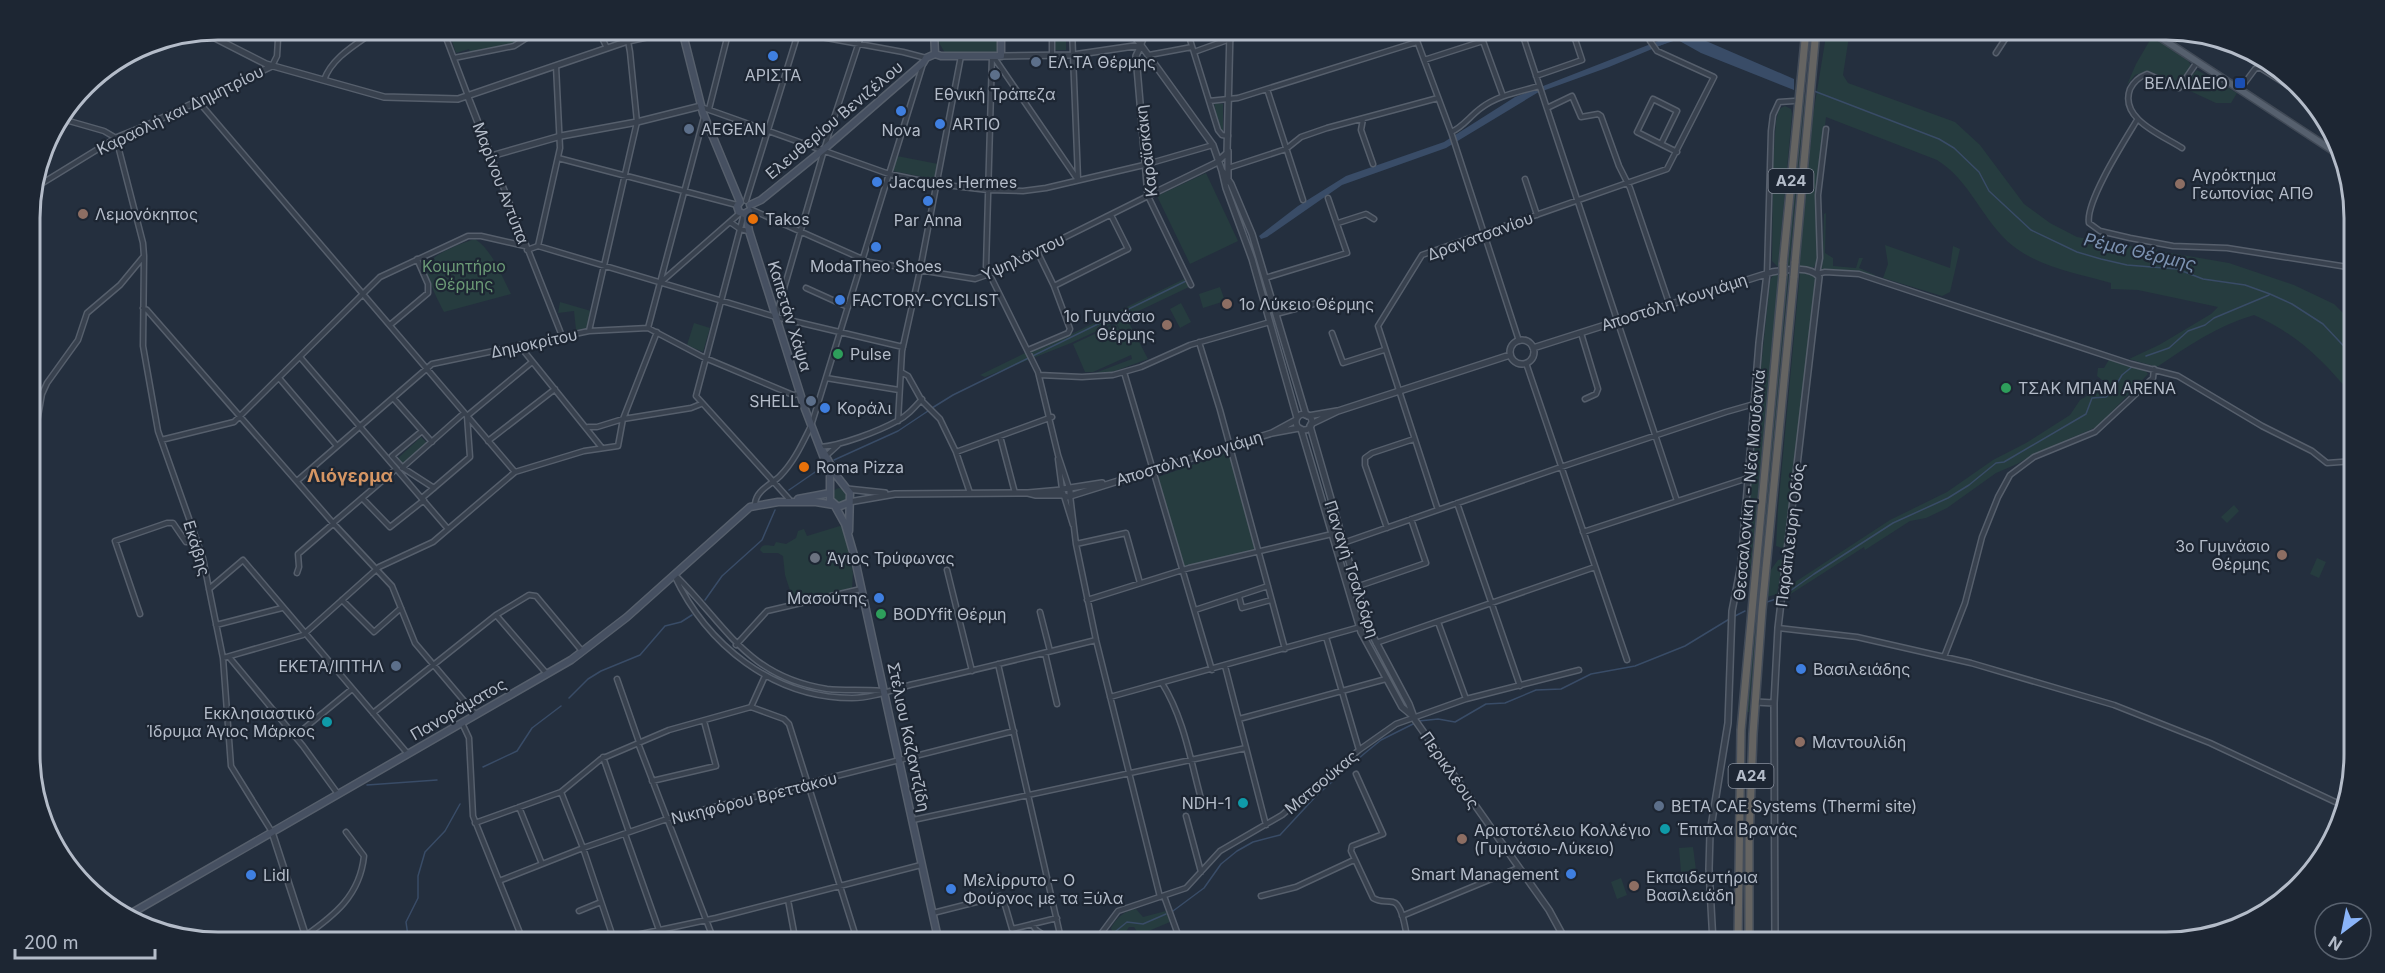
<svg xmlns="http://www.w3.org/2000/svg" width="2385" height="973" font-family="Inter,sans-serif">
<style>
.green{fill:#263c3f}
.water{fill:#394c67}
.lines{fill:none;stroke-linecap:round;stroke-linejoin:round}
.stream{stroke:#394c67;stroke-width:1.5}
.secondary-tunnel{stroke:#3a4453;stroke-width:6;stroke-dasharray:6 3;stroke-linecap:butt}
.minor-casing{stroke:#565f6c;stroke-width:7}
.tertiary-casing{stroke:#565f6c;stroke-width:8}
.secondary-casing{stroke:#565f6c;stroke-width:9}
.primary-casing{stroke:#414a57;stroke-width:9}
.trunk-casing{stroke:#434c59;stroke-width:10}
.minor{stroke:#38414e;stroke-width:4}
.tertiary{stroke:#38414e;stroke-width:5}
.secondary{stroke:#465061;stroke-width:6}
.primary{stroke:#56606e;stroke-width:6}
.trunk{stroke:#656462;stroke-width:7}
.trunk-bridge-casing{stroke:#434c59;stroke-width:10;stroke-linecap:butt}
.trunk-bridge{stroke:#656462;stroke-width:7}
.shop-dot{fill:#3f7fe0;stroke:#1d2633;stroke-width:2}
.service-dot{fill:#5c6f8a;stroke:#1d2633;stroke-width:2}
.transit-dot{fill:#1a4fb4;stroke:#1d2633;stroke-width:2}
.education-dot{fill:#8d6e63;stroke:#1d2633;stroke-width:2}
.food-dot{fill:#e8710a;stroke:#1d2633;stroke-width:2}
.leisure-dot{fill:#2e9e5b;stroke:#1d2633;stroke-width:2}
.worship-dot{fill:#6b7280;stroke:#1d2633;stroke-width:2}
.culture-dot{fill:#0f9aa8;stroke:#1d2633;stroke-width:2}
.labels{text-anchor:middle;stroke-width:4.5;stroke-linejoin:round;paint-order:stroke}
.shield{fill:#1d2633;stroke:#878f9c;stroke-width:1.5}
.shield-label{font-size:15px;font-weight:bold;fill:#b4bcc9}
.poi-label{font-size:16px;fill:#b4bcc9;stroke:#1d2633;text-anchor:start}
.street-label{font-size:16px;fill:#b4bcc9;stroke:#1d2633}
.park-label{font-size:16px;fill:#6b9a76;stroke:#1d2633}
.water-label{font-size:18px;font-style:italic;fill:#7c92b1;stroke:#1d2633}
.neighbourhood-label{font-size:18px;font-weight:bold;fill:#d59563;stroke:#1d2633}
.rim{fill:none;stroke:#b4bcc9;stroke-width:3}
</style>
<rect width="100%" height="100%" fill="#242f3e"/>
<path class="green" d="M456,30H533L513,44L470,52L469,49L456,53L449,32Z
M938,30H998L997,51L995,53H945L938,41Z
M1056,30H1066V50H1054Z
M1827,30H1850L1843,75L1848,83L1955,122L1980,145L2024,204L2050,223L2077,237L2229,263L2294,285L2334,304L2354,324V397C2321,359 2300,336 2254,315C2217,326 2188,346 2157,367L2129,359L2159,345L2211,314L2218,307L2138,290L2111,289V283C2077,273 2041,268 2013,246C1982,221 1971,181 1937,160L1826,117L1817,193V263L1813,268L1799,267L1813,115Z
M2134,30H2143L2187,58L2191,66C2176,91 2170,78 2148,71L2135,75L2127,85L2136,64L2150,40Z
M2197,70L2237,93L2231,103H2216L2190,91L2187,87L2193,74Z
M1802,94L1805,95L1749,712H1746Z
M1214,103L1223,104V131L1220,130Z
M1785,106L1791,109L1792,114L1778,267L1772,261L1773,162L1776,121L1779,109Z
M897,156L938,164L934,179L893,171Z
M1206,173L1238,241L1190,264L1157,196Z
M1826,213L1825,253L1833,258V266L1856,268L1859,258H1863L1859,268L1875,275L1874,277L1859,272L1822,270L1824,214Z
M475,239C493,251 501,275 511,294L444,312C439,302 425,276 427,267C429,255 464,242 475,239Z
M1885,245L1950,268L1953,246L1960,249L1950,292L1942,296L1883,278L1888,264Z
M1779,272L1751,567L1747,574L1744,572L1760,376L1770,281L1773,275Z
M1800,272L1812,274L1816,280L1787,546L1782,548L1776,546L1778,509Z
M1184,279L1189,287L1126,317L1148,359L1115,371L1095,375V373L1132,359L1131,355L1093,372H1085L1073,344L1116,324L1126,343L1116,322L1071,343L985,377L980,375L1025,353L1045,347Z
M1220,287L1225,301L1203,308L1199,294Z
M560,302L591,311L587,328L576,330L574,311L558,313Z
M1181,303L1191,322L1180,328L1170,309Z
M694,323L710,328L703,352L687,345Z
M2110,358L2120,362L2122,359C2134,363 2141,365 2148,374L2097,427L2036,453L2017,464L1996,473L1947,508L1926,518L1910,521L1865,550L1864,547L1786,597L1789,586L1890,520L1947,492L1993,460L2026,443L2070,415L2080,400L2107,384L2097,376L2098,368H2104Z
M421,437L427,443L402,465L397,459Z
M1229,452L1256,550L1184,567L1158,477Z
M832 496a8 8 0 1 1 16 0a8 8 0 1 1-16 0Z
M2234,505L2239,511L2227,523L2221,517Z
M843,525L853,573L852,590L794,603L785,575L783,556L778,553H763L760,550C762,543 768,546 774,546L776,542L786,544L796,538L798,531L804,529L807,536Z
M2317,558L2326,562L2319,578L2310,574Z
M1782,559L1783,561L1777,594L1767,597L1770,571L1778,560Z
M1693,847L1696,870L1681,872L1679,848Z
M1621,878L1627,895L1617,899L1611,882Z
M1136,909L1143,917L1166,911L1170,922L1139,935L1134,927H1129L1119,943H1109L1113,934L1111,928C1117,917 1124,911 1136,909Z"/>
<path class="water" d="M1670,31H1683L1794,79V90L1701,53L1676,39L1609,67L1537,93L1446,148L1342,185L1267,237L1261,239L1259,236L1298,206L1346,176L1444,142L1515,97L1661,40L1669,37Z"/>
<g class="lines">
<path class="stream" d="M1659,45L1677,39
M1814,91L1939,139L1954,148L1979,172L1989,191L2031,230L2077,252L2101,259L2127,265L2177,269L2203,279L2245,285L2270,294L2292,304L2323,324L2354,357
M2146,356L2169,348L2188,331L2205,325L2214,318L2269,295
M932,408L953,395L1186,281
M834,460L898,431L928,411
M789,490L821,468
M1783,596L1814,574L1893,523L1948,498L1969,485L1996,463L2004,462L2086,414L2092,398L2106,397L2112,392L2122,375L2133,366
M705,600L722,576L762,540L775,510
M1767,602L1776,599
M1735,616L1745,611
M569,698L588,679L601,671L640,655L665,626L681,622L692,615
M1419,721L1438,719L1455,722L1486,704L1505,703L1536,690L1561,689L1591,674L1635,666L1685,646L1731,618
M483,767L517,751L532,728L561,706
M367,785L437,780
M1173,911L1204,888L1221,864L1237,851L1253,842L1280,835L1317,795L1365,753L1381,740L1415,723
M409,943L406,922L418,898V876L425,852L445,831L460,804
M1111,943L1116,931L1127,922L1143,924L1166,914"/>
<path class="secondary-tunnel" d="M1001,41L1002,30"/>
<g class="minor-casing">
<path id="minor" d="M443,30L468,96
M598,30L607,48
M783,30L903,52L926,58
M1072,30L1078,179
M1187,30L1218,130L1222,135L1228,136
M1413,30L1451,132L1519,341
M1521,30L1677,501
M1141,45L1147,30
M1194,52L1255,30
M1996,53L2011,30
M1052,55V30
M1149,55L1192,47
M992,56L986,267L1038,372L1058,455L1069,488
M993,56L1078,180
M454,58L514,46L539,30
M1424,60L1483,41L1503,96
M272,66L277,56L278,39L287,30
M1536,76L1582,60L1572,30
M324,80C332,57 357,44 376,30
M1267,89L1303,200
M2240,89L2255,69L2259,67L2297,91
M198,101L515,472
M1209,101L1238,98L1417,42
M701,107L889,174L937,184L988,190L1023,191L1046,188L1144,165L1213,145
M1547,108L1572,96L1581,117L1598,114L1601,116L1619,166L1630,188L1669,303
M709,109L729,30
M62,119L104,131L116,138
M1363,119L1361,130L1373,164
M2137,120C2125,140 2085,202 2089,223L2100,231L2130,238L2173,246L2227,248L2354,268
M1826,129L1818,195L1820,258L1817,274L1825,272L1859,274L2131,364L2178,376L2262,426L2312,451L2327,463L2354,461
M1451,132C1462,128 1470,116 1481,108C1498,95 1519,92 1539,86
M1661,144L1677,111L1653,99L1637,132L1677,152
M2182,148C2162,135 2119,119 2130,89C2134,81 2139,77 2147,74L2179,88L2197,62
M2330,149L2336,140
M491,156L562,336
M558,158L737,205
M1228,168L1286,149L1301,137L1327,128L1438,98
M1525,179L1537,215
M36,187L116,138
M746,201L799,30
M750,209L869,262L975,279L995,272L1148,196L1191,285
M744,214L696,396L789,499
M730,222L740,229L748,231
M1338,223L1366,214L1374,219
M538,246L560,148L556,66
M527,250L538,246L776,317L903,347
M144,256L143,346L158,431L203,558L209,589L223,658L231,766L272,832
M1767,273L1771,131L1773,115L1779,102L1794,101
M1265,278L1347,253L1328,198
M660,283L740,213
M1054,286L1128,249L1111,215
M806,288L848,307
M143,308L147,310L333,523L392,586L415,643L476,715
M1276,314L1325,301
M776,316L829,133L863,30
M390,325L428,293V284L417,259
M648,328L704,117
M589,331L637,122L630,52L626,30
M1332,333L1343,363L1384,350
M1581,333L1598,389L1596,394L1585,399
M1199,342L1220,410L1285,649
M519,345L602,448
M1028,350L1068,333L1070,329L1054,286L1037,251
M300,357L448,529
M1526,363L1627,660
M901,372L908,376L922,401L940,419L956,452L970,493
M1124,372L1212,670
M1039,375L1082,377L1113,375L1141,367L1190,345L1270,322
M279,378L337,446
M826,378L899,390
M393,398L432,442
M898,421L902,351L920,270L961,56
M588,427H597L623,419L691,408L701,404
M422,431L392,456L403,468L434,488
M1000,436L1015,493
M161,440L234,422L380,277L468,236H481L525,246
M488,441L555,389
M820,447C840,446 879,431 897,421C907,416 914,408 922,399
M956,452L1052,417
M827,455L838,445
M1058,459L1062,489
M402,468L464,413
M297,481L432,364L589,331L648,328L705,358L793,395L800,394
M32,490L36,475L32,450L42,394L47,383L78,340L87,313L120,285L144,256L143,243L116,138
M1070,495L1076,544L1096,640L1160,897
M1064,496L1073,525
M362,498L390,527L424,500
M422,498L470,457L467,416L532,362
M1457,503L1520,686
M755,504C756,490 771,485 780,476C794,462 802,444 811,426L923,64
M1438,510L1378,326L1422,255L1667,169L1714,77L1657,51L1650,41L1646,30
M333,523L396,469
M1387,528L1365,465V458L1372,453L1414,439
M1583,532L1748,478
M1343,543L1561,467L1726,412L1754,404
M1076,544L1126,533L1140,583
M947,570L972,671
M297,573L299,567L298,554L334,523
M674,575C707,645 773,698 852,698C873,698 894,689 914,684C975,670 1036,655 1096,640
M677,577C727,627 748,677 827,689C845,691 863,689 882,691
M1356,587L1426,563L1411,519
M209,589L243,560L408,754
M1239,596L1242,608L1271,600
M342,600L374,632L401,608
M1087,600L1189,568L1332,534
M1195,610L1268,586
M1040,612L1050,651
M140,614L115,541L167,523H173L186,542H197
M496,615L547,674
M1438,622L1466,699
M216,625L282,608
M1778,628L1857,637L1971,663L2114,705L2210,743L2346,807
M1326,637L1359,750
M1376,643L1595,567
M736,645L767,611L861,589
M1045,653L1057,704
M229,657L303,746L338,794
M1944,657L1965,603L1982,537L1998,497L2010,475L2034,457L2095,432L2153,378L2154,369
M223,658L303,635L379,567L433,542L515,472L584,451L618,446L623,419L657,332
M998,664L1062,943
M1225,666L1266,825
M765,676L751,707L784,719L789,724L858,943
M617,679L639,742
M1162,683C1185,720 1191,764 1203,806
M1110,697L1360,627
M373,713L496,615L529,595L536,596L582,651
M1239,719L1386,679
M462,723L469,738L473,816L524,943
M295,736L352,689
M638,743L715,943
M603,757L629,832
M1356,774L1383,834L1352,846L1351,851L1373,898C1381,903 1385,900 1393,902C1403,904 1406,933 1408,943
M652,781L716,766L704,721
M561,792L583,848L615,943
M519,807L542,864
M1186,816L1201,872
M913,820L1246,748
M475,823L561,792L601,759L669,730L751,707
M625,834L659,930
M499,881L583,848L667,819L1014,731
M1164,896L1181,943
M1261,896L1296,887L1354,860
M788,900L796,943
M579,911L601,902
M933,913L1000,896L1003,898L1012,929L1057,918
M1402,916L1518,868
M1032,924L1036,930L1055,943
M658,930L663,943
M305,936C335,915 360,895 364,856L346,832
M599,943L716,918L921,865
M1094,943L1118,911L1186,888L1220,851L1282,815L1359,750L1396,724L1466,699L1579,670"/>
</g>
<g class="tertiary-casing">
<path id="tertiary" d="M1130,30L1213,145L1222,171L1226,188L1252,259L1297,418
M205,33L266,64L384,97L458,99L628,41L678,30
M1001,56L1073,55L1141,45L1136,56L1148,196L1216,163L1227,153L1230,30
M468,97L491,156L561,136L637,122L701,106
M116,138L141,128L272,66
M1228,151V178
M1223,172L1231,184L1252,234L1306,415
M1510 352a12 12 0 1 1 24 0a12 12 0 1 1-24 0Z
M1533,348L1772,272C1785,270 1810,265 1819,277L1778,628L1774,703L1775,943
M1296 422a8 8 0 1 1 16 0a8 8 0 1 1-16 0Z
M1308,416L1337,411
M1311,424L1338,411L1510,355
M1310,426L1368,627L1409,704L1415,720L1549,910L1567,943
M1301,429L1361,632L1402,707L1414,717
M1272,433L1296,420
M1070,488L1102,483
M847,489L885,493
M1028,493L1036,495H1063
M1070,495V488L1062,489L1063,495L1067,497L1272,433L1299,428
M849,502L895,494L1028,493L1062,490
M1755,702L1774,703
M272,832L308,943
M1713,943L1709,869L1710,833L1728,723L1732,611L1741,565L1759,343L1767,273"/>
</g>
<g class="secondary-casing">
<path id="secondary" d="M682,30L703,113L740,202
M934,30L935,54
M935,54L941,56H1001V41
M740,202L737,206L739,212L744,214L749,211
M750,205L761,200L824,149L923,63L926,58L935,54
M746,213L749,231L805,409L830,474V500L838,507L848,503
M823,451L836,475L850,493L849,531
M798,499L830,493
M835,506L845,524L854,555L939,943
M130,914L571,660L627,617L750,507L778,502H816L834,505"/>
</g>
<g class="primary-casing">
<path id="primary" d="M2149,30L2344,158"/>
</g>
<g class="trunk-casing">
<path id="trunk" d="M1795,263L1816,30
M1783,264L1806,30
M1738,943L1741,730L1783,274
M1749,943V841L1753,734L1762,610L1794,276"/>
</g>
<use href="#minor" class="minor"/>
<use href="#tertiary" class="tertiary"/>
<use href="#secondary" class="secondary"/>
<use href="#primary" class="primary"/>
<use href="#trunk" class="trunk"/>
<g class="trunk-bridge-casing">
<path id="trunk-bridge" d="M1783,274V264
M1794,276L1795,263"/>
</g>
<use href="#trunk-bridge" class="trunk-bridge"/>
</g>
<g class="shop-dot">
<circle cx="773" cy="56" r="6"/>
<circle cx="901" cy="111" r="6"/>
<circle cx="940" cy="124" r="6"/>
<circle cx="877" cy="182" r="6"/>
<circle cx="928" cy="201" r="6"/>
<circle cx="876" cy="247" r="6"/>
<circle cx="840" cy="300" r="6"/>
<circle cx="825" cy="408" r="6"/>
<circle cx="879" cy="598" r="6"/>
<circle cx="1801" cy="669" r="6"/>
<circle cx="1571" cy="874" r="6"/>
<circle cx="251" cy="875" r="6"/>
<circle cx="951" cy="889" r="6"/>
</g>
<g class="service-dot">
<circle cx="1036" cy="62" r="6"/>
<circle cx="995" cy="75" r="6"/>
<circle cx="689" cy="129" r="6"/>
<circle cx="811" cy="401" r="6"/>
<circle cx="396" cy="666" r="6"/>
<circle cx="1659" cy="806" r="6"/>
</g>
<rect class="transit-dot" x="2234" y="77" width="12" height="12" rx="3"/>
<g class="education-dot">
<circle cx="2180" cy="184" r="6"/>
<circle cx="83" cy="214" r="6"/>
<circle cx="1227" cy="304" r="6"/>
<circle cx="1167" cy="325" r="6"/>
<circle cx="2282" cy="555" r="6"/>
<circle cx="1800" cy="742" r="6"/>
<circle cx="1462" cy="839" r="6"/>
<circle cx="1634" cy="886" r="6"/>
</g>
<g class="food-dot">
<circle cx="753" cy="219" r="6"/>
<circle cx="804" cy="467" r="6"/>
</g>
<g class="leisure-dot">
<circle cx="838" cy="354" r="6"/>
<circle cx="2006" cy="388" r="6"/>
<circle cx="881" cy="614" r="6"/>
</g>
<circle class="worship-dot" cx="815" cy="558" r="6"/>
<g class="culture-dot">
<circle cx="327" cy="722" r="6"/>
<circle cx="1243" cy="803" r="6"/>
<circle cx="1665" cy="829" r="6"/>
</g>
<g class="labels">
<g class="shield">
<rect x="1768.5" y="169" width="45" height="24" rx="4.5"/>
<rect x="1728.5" y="764" width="45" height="24" rx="4.5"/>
</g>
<g class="shield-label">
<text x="1791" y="186">Α24</text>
<text x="1751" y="781">Α24</text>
</g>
<g class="poi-label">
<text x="1048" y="68">ΕΛ.ΤΑ Θέρμης</text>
<text x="773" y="81" text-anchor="middle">ΑΡΙΣΤΑ</text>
<text x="2228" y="89" text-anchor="end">ΒΕΛΛΙΔΕΙΟ</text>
<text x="995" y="100" text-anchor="middle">Εθνική Τράπεζα</text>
<text x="952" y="130">ARTIO</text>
<text x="701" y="135">AEGEAN</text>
<text x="901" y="136" text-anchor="middle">Nova</text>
<text x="2192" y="181">Αγρόκτημα<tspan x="2192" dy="18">Γεωπονίας ΑΠΘ</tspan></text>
<text x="889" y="188">Jacques Hermes</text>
<text x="95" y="220">Λεμονόκηπος</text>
<text x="765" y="225">Takos</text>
<text x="928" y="226" text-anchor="middle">Par Anna</text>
<text x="876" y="272" text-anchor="middle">ModaTheo Shoes</text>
<text x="852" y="306">FACTORY-CYCLIST</text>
<text x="1239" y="310">1ο Λύκειο Θέρμης</text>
<text x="1155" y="322" text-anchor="end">1ο Γυμνάσιο<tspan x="1155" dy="18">Θέρμης</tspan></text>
<text x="850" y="360">Pulse</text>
<text x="2018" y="394">ΤΣΑΚ ΜΠΑΜ ARENA</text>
<text x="799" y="407" text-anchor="end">SHELL</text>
<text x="837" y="414">Κοράλι</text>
<text x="816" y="473">Roma Pizza</text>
<text x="2270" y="552" text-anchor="end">3ο Γυμνάσιο<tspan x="2270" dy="18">Θέρμης</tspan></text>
<text x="827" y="564">Άγιος Τρύφωνας</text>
<text x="867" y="604" text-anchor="end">Μασούτης</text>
<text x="893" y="620">BODYfit Θέρμη</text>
<text x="384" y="672" text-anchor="end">ΕΚΕΤΑ/ΙΠΤΗΛ</text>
<text x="1813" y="675">Βασιλειάδης</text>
<text x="315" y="719" text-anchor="end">Εκκλησιαστικό<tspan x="315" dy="18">Ίδρυμα Άγιος Μάρκος</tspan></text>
<text x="1812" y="748">Μαντουλίδη</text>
<text x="1231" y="809" text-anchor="end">NDH-1</text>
<text x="1671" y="812">BETA CAE Systems (Thermi site)</text>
<text x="1677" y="835">Έπιπλα Βρανάς</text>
<text x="1474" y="836">Αριστοτέλειο Κολλέγιο<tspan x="1474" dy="18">(Γυμνάσιο-Λύκειο)</tspan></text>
<text x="1559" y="880" text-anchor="end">Smart Management</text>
<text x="263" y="881">Lidl</text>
<text x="1646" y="883">Εκπαιδευτήρια<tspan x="1646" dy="18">Βασιλειάδη</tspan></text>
<text x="963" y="886">Μελίρρυτο - Ο<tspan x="963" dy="18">Φούρνος με τα Ξύλα</tspan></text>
</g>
<g class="street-label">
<text transform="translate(180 110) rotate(-26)" y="6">Καραολή και Δημητρίου</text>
<text transform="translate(834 120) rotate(-40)" y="6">Ελευθερίου Βενιζέλου</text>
<text transform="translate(1146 151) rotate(-97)" y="6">Καραϊσκάκη</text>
<text transform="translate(501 183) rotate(69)" y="6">Μαρίνου Αντύπα</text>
<text transform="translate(1480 236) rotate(-20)" y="6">Δραγατσανίου</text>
<text transform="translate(1023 257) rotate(-25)" y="6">Υψηλάντου</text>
<text transform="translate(1674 302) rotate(-18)" y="6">Αποστόλη Κουγιάμη</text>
<text transform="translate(790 316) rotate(73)" y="6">Καπετάν Χάψα</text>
<text transform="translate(534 343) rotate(-12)" y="6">Δημοκρίτου</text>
<text transform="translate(1189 458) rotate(-17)" y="6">Αποστόλη Κουγιάμη</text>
<text transform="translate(1749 485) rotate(-85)" y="6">Θεσσαλονίκη - Νέα Μουδανιά</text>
<text transform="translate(1790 535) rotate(-83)" y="6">Παράπλευρη Οδός</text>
<text transform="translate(197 548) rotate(73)" y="6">Εκάβης</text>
<text transform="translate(1352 569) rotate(72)" y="6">Παναγή Τσαλδάρη</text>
<text transform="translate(458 709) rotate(-30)" y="6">Πανοράματος</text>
<text transform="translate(909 737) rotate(78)" y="6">Στέλιου Καζαντζίδη</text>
<text transform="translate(1450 770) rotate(55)" y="6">Περικλέους</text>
<text transform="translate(1321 782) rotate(-40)" y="6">Ματσούκας</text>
<text transform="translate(754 798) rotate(-14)" y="6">Νικηφόρου Βρεττάκου</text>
</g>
<g class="park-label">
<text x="464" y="272">Κοιμητήριο<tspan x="464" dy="18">Θέρμης</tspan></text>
</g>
<g class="water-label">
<text transform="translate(2140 252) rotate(13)" y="6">Ρέμα Θέρμης</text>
</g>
<g class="neighbourhood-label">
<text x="350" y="482">Λιόγερμα</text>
</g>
</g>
<path d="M0 0H2385V973H0ZM218 40H2166A178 178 0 0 1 2344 218V754A178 178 0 0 1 2166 932H218A178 178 0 0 1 40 754V218A178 178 0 0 1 218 40Z" fill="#1d2633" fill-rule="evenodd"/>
<path class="rim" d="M218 40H2166A178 178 0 0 1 2344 218V754A178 178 0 0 1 2166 932H218A178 178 0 0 1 40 754V218A178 178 0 0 1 218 40Z"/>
<g transform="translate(2343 931) rotate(212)"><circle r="28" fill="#1d2633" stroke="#59626f" stroke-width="1.5"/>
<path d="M0-4.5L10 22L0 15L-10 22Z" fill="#8ab4f8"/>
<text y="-9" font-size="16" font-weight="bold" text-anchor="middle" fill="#b4bcc9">N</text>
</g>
<path d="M15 949v9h140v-9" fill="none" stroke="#b4bcc9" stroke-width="3"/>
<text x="24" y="949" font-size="18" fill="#b4bcc9" stroke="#1d2633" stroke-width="4.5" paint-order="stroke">200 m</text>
</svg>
